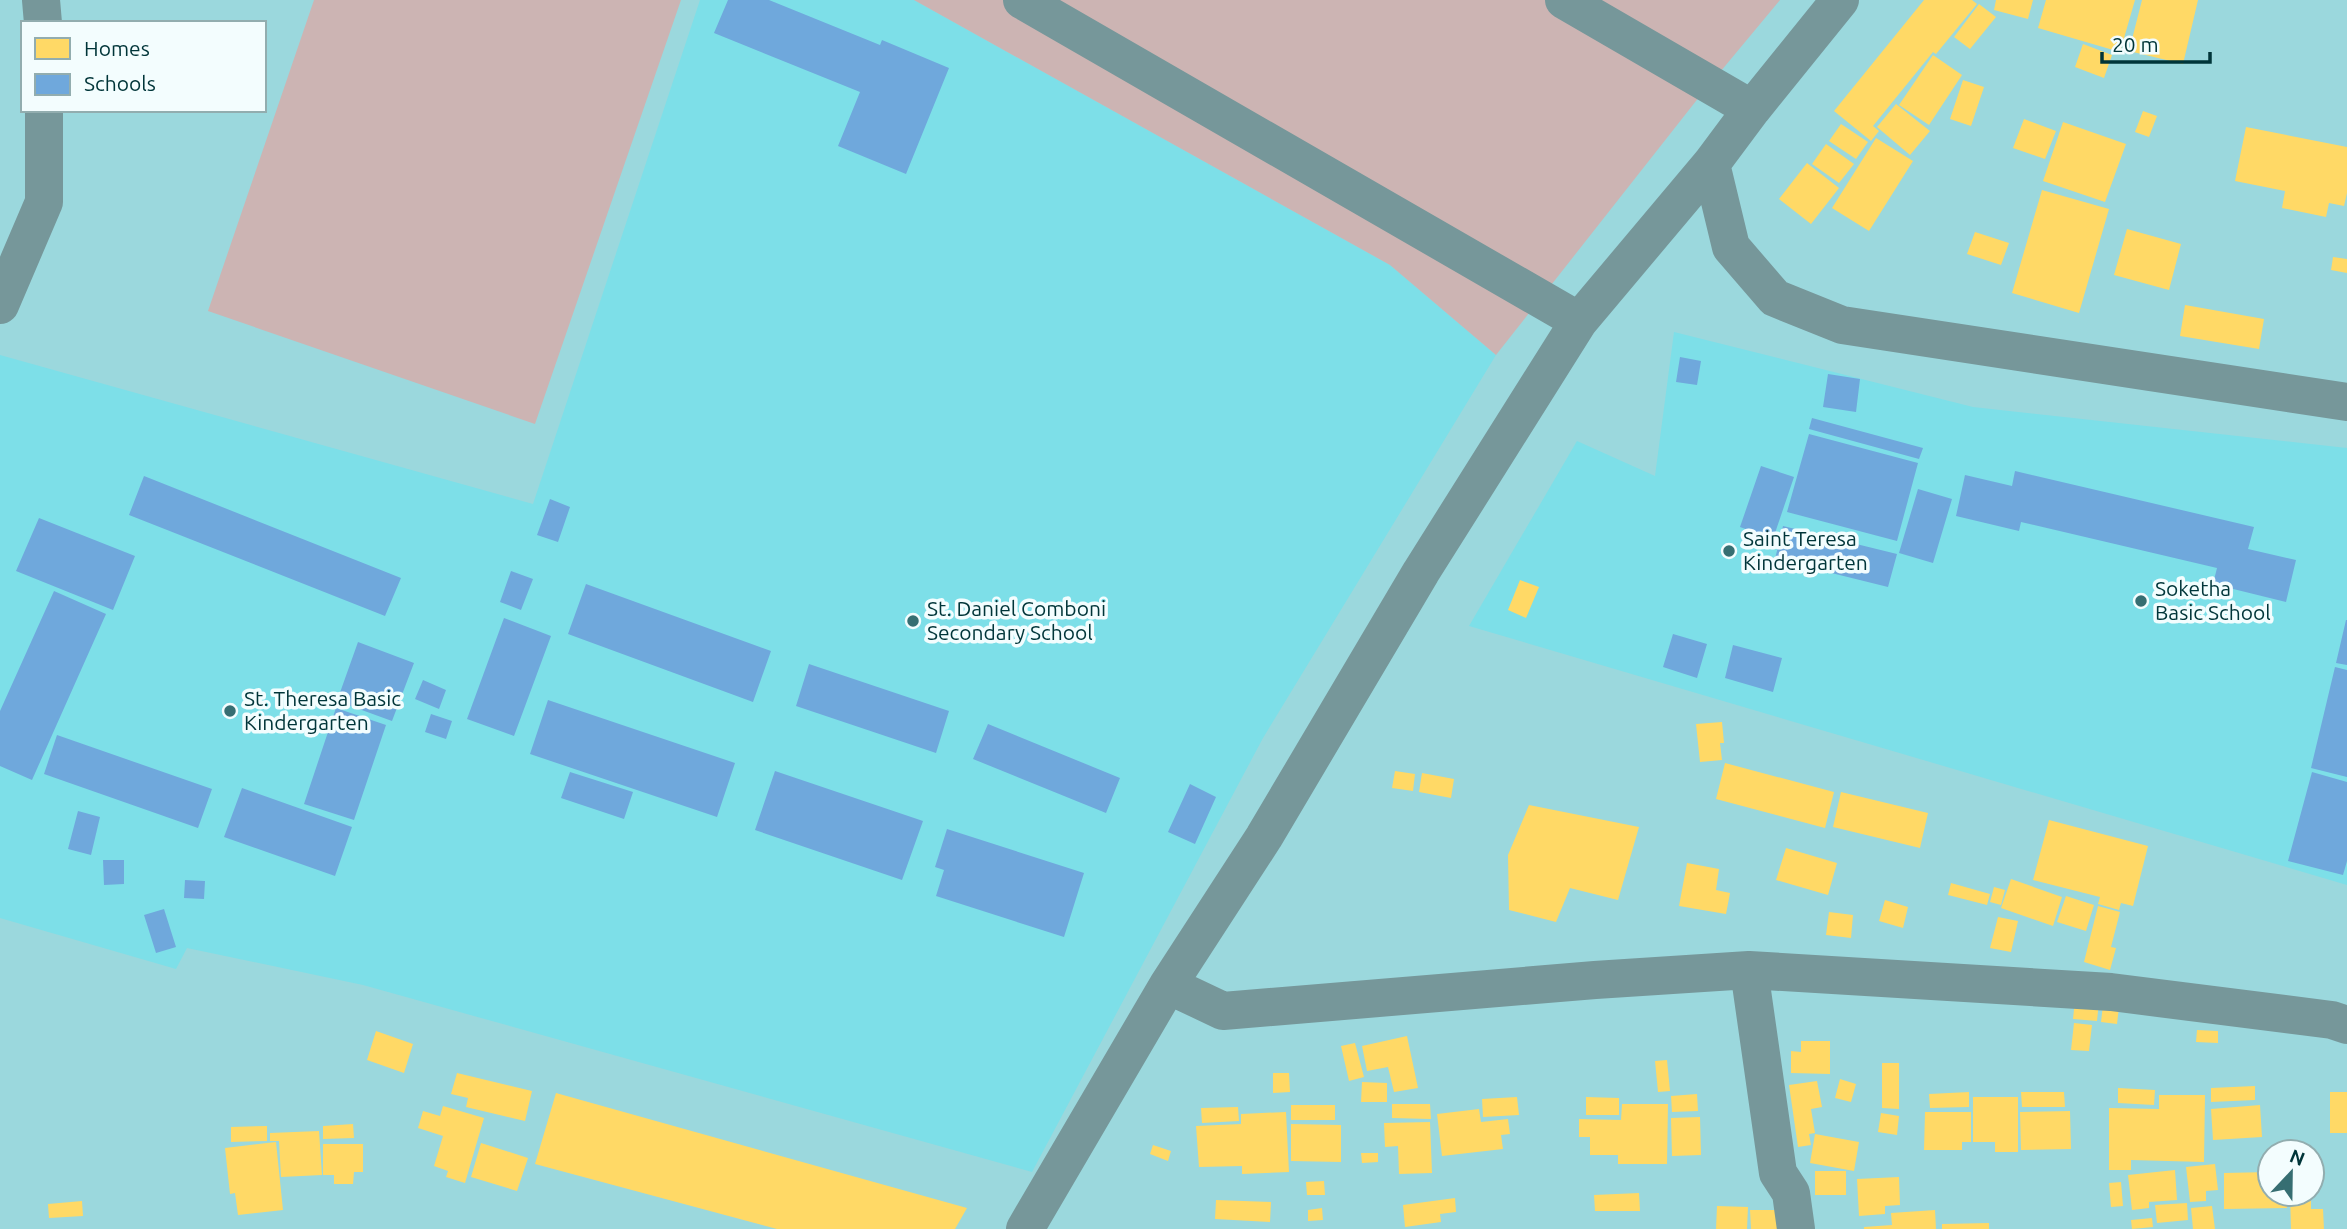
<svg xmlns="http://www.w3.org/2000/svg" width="2347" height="1229" font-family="Ubuntu,sans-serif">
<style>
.built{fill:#7ddfe8}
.green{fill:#ccb4b3}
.homes{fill:#ffd966}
.schools{fill:#6fa8dc}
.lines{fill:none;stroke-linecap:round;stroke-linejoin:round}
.minor{stroke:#76979a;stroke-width:38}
.poi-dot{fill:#366e72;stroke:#f3fdfe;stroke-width:2.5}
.labels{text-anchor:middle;stroke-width:7;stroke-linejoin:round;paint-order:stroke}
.poi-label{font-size:21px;fill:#003539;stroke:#f3fdfe;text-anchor:start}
</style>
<rect width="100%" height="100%" fill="#9bd8dd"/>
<path class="built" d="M700,0H914L1390,265L1496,355L1263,738L1032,1172L363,985L187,948L176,969L0,918V355L533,504Z
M1674,332L1973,407L2347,448V885L1469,626L1577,441L1655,476Z"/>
<path class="green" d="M314,0H681L535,424L208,311Z
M914,0H1780L1696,101L1496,355L1390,265Z"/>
<path class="homes" d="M1924,0H1972L1977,4L1936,54L1933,52L1873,126L1879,131L1871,141L1834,111Z
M1996,0H2033L2028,19L1994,10Z
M2046,0H2135L2120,52L2038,28Z
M2142,0H2198L2183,64L2129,51Z
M1979,4L1996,17L1970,49L1954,37Z
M2083,44L2112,55L2104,78L2075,67Z
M1933,55L1962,75L1929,125L1899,105Z
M1963,80L1984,87L1971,126L1950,119Z
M1896,104L1930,131L1910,155L1877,127Z
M2143,111L2157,116L2149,137L2135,132Z
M2024,119L2056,131L2045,159L2013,148Z
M2063,122L2126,144L2105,202L2043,181Z
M1841,124L1868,142L1856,159L1829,141Z
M2246,127L2347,147V193L2344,206L2329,203L2326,217L2282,208L2285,191L2235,181Z
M1876,138L1913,161L1869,231L1832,208Z
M1826,144L1854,164L1839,183L1812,164Z
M1807,163L1839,188L1811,224L1779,199Z
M2042,190L2109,209L2079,313L2012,293Z
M2127,229L2181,244L2169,290L2114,275Z
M1975,232L2009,243L2001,265L1967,254Z
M2333,257L2347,259V273L2331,270Z
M2185,305L2264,319L2259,349L2180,336Z
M1520,580L1539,587L1526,618L1508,610Z
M1722,722L1724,743H1720L1722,760L1700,762L1696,724Z
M1725,763L1834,792L1825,828L1716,799Z
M1395,771L1415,774L1413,791L1392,788Z
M1422,773L1454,779L1451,798L1419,792Z
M1841,792L1928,813L1920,848L1833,827Z
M1529,805L1639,827L1618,900L1570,888L1556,922L1509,910L1508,855Z
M2049,820L2148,846L2133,906L2121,903L2119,910L2098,904L2100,897L2033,880Z
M1786,848L1837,863L1828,895L1776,880Z
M1687,863L1719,869L1716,890L1730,893L1726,914L1679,906Z
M2011,879L2062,897L2053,926L2001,908Z
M1951,883L1990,894L1987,905L1948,895Z
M1994,887L2005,890L2001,905L1990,902Z
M2066,896L2094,905L2086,931L2057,922Z
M1885,900L1908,907L1903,928L1879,921Z
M2098,906L2120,912L2111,947L2116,948L2110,970L2084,962Z
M1829,912L1853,915L1851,938L1826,935Z
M1998,917L2018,921L2011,952L1990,948Z
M2075,1000L2099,1002L2097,1021L2073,1019Z
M2103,1005L2119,1007L2117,1024L2101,1022Z
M2074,1023L2092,1025L2089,1051L2071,1050Z
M2197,1030L2218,1031V1043L2196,1042Z
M376,1031L413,1044L404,1073L367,1060Z
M1407,1036L1418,1088L1394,1092L1388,1067L1367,1071L1362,1046Z
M1801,1041H1830V1074L1791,1073V1051L1801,1052Z
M1355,1043L1364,1077L1349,1081L1341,1046Z
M1667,1060L1670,1091L1658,1092L1655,1061Z
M1882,1063H1899V1109L1882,1108Z
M457,1073L532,1091L525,1121L466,1107L468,1098L451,1094Z
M1273,1073H1289L1290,1092L1273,1093Z
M1840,1079L1856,1084L1851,1102L1835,1098Z
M1817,1081L1822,1107L1811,1109L1815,1133L1809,1134L1811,1145L1798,1147L1789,1085Z
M1362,1082L1387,1083V1102H1361Z
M2255,1086V1100L2211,1102V1088Z
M2118,1088L2155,1090L2154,1105L2118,1103Z
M1969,1092V1107L1930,1108L1929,1094Z
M2021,1092H2064L2065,1107H2022Z
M2330,1092H2347V1133H2330Z
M556,1093L967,1208L955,1229H777L535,1164Z
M1697,1094L1698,1111L1672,1112L1671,1096Z
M2159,1095H2205L2204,1162L2131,1160V1170H2109V1108L2159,1109Z
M1517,1097L1519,1115L1483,1117L1482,1099Z
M1586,1097L1619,1098V1115H1586Z
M1973,1097H2018V1152H1995V1142H1973Z
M1392,1104H1430L1431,1119L1392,1118Z
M1622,1104H1668L1667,1164H1618V1155H1590V1137H1579V1119L1621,1120Z
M1291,1105H1335V1120H1291Z
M2260,1105L2262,1137L2213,1140L2211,1109Z
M443,1106L484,1118L465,1183L446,1177L448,1171L434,1166L443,1136L418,1128L423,1111L440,1116Z
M1238,1107L1239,1121L1202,1123L1201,1108Z
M1479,1109L1481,1122L1508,1119L1510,1134L1501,1135L1503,1149L1442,1156L1437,1114Z
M2070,1111L2071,1149L2021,1150L2020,1112Z
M1286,1112L1289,1172L1242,1174V1166L1199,1167L1196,1126L1241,1124V1114Z
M1925,1112H1971V1142H1962V1150H1924Z
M1881,1113L1899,1116L1897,1135L1878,1132Z
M1700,1117L1701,1155L1672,1156L1671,1118Z
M1430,1122L1432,1173L1399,1174L1398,1146L1385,1147L1384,1123Z
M353,1124L354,1138L323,1139V1126Z
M1291,1124L1341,1125V1162L1291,1161Z
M267,1126V1141L231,1142V1127Z
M319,1131L322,1175L281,1177L279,1141H270V1133Z
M1815,1134L1859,1142L1854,1171L1810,1163Z
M276,1142L283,1210L238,1215L235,1193L230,1194L225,1148Z
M481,1143L528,1158L517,1191L471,1177Z
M323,1144H363V1172H354L353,1184H334V1175H323Z
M1153,1145L1171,1151L1168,1161L1150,1154Z
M1361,1153H1378V1162L1362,1163Z
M2312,1162H2321V1185H2312Z
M2215,1164L2218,1190L2206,1191V1201L2190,1202L2186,1167Z
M2175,1170L2177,1200L2149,1202V1208L2132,1210L2128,1175Z
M1815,1171H1846V1195H1815Z
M2270,1172V1194H2286L2287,1208L2224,1209V1173Z
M1899,1177L1900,1205L1885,1206V1214L1859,1216L1857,1179Z
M1324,1181L1325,1195H1307L1306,1182Z
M2121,1182L2123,1206L2111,1207L2109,1183Z
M1639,1193L1640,1211H1595L1594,1195Z
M2290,1194H2311V1209H2323L2324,1229H2291Z
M1455,1198L1456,1212L1440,1214L1441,1222L1405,1227L1403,1205Z
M1216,1200L1271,1202L1270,1222L1215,1219Z
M82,1201L83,1216L49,1218L48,1204Z
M2187,1203L2188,1220L2157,1223L2155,1205Z
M1717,1206L1748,1207L1747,1229H1716Z
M2212,1206L2215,1229H2193L2191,1208Z
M1322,1208L1323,1220L1308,1221V1210Z
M1750,1210H1782V1229H1751Z
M1935,1210L1936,1229H1864V1227L1892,1225L1891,1213Z
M2152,1218L2153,1227L2132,1229L2131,1220Z
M1989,1223V1229H1942V1224Z"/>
<path class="schools" d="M728,0H769L880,45L882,40L949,68L906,174L838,146L860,92L714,33Z
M1680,357L1701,361L1697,385L1676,382Z
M1828,374L1860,379L1856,412L1823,407Z
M1812,418L1923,448L1919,459L1809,429Z
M1809,434L1918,463L1897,541L1787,512Z
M1761,466L1794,477L1773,539L1740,527Z
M2015,471L2254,527L2248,549L2296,560L2286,602L2213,584L2217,568L2021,522L2019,531L1956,516L1965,475L2012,486Z
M144,476L401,578L385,616L129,515Z
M1918,489L1952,499L1933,563L1899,553Z
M550,499L570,507L558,542L537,535Z
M39,518L135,556L113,610L16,571Z
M1783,526L1897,554L1888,587L1775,559Z
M511,571L533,579L521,610L500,602Z
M586,584L771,651L753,702L568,634Z
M54,591L106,614L32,780L0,766V711Z
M504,618L551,636L514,736L467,719Z
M2346,620H2347V665L2336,663Z
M1673,634L1707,644L1697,678L1663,667Z
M358,642L414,663L392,721L337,701Z
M1733,645L1782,658L1773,692L1725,678Z
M809,664L949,711L936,753L796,706Z
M2335,667L2347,670V777L2311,768Z
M423,680L446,690L439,709L415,699Z
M548,700L735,763L717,817L530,754Z
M336,708L386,725L354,820L304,804Z
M431,714L452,721L446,739L425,732Z
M988,724L1120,778L1106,813L973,759Z
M57,735L212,789L198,828L44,774Z
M775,771L923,821L902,880L755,830Z
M570,772L633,792L624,819L561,798Z
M2312,772L2347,782V861L2343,875L2288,861Z
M1190,784L1216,797L1195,844L1168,832Z
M242,788L352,827L335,876L224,837Z
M78,811L100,817L91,855L68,849Z
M947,829L1084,873L1064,937L936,896L944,870L935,867Z
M103,860H124V884L104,885Z
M185,880L205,881L204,899L184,898Z
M164,909L176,947L156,953L144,915Z"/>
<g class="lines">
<path class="minor" d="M41,0L43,23
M1022,0L1579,321
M1564,0L1752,109
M1711,164L1731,247L1775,298L1842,325L2347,402
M0,305L44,202V110
M1749,970L1778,1173L1791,1193L1796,1229
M1168,985L1223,1011L1595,980L1749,970L2111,992L2332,1020L2347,1025
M1025,1229L1168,985L1264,837L1421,572L1579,321L1711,164L1752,109L1840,0"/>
</g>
<g class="poi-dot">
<circle cx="1729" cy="551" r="7"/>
<circle cx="2141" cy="601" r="7"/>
<circle cx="913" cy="621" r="7"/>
<circle cx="230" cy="711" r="7"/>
</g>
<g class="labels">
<g class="poi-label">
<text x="1743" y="546">Saint Teresa<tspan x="1743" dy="24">Kindergarten</tspan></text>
<text x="2155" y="596">Soketha<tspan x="2155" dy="24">Basic School</tspan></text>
<text x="927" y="616">St. Daniel Comboni<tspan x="927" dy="24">Secondary School</tspan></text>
<text x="244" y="706">St. Theresa Basic<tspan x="244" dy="24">Kindergarten</tspan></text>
</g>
</g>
<rect x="21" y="21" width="245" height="91" fill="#f3fdfe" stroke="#92adaf" stroke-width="2"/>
<rect x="35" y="38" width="35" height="21" fill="#ffd966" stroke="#92adaf" stroke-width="2"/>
<text x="84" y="56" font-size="21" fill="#003539">Homes</text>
<rect x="35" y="74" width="35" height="21" fill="#6fa8dc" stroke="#92adaf" stroke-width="2"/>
<text x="84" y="91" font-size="21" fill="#003539">Schools</text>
<g transform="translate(2291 1173) rotate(22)"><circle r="33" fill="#f3fdfe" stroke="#92adaf" stroke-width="2"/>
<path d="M0-5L12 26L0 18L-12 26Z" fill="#366e72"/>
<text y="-10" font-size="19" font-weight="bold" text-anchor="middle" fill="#003539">N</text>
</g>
<path d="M2102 52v10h108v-10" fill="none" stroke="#003539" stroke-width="3.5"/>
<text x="2112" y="52" font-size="21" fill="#003539" stroke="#f3fdfe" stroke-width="5" paint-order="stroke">20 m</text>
</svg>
